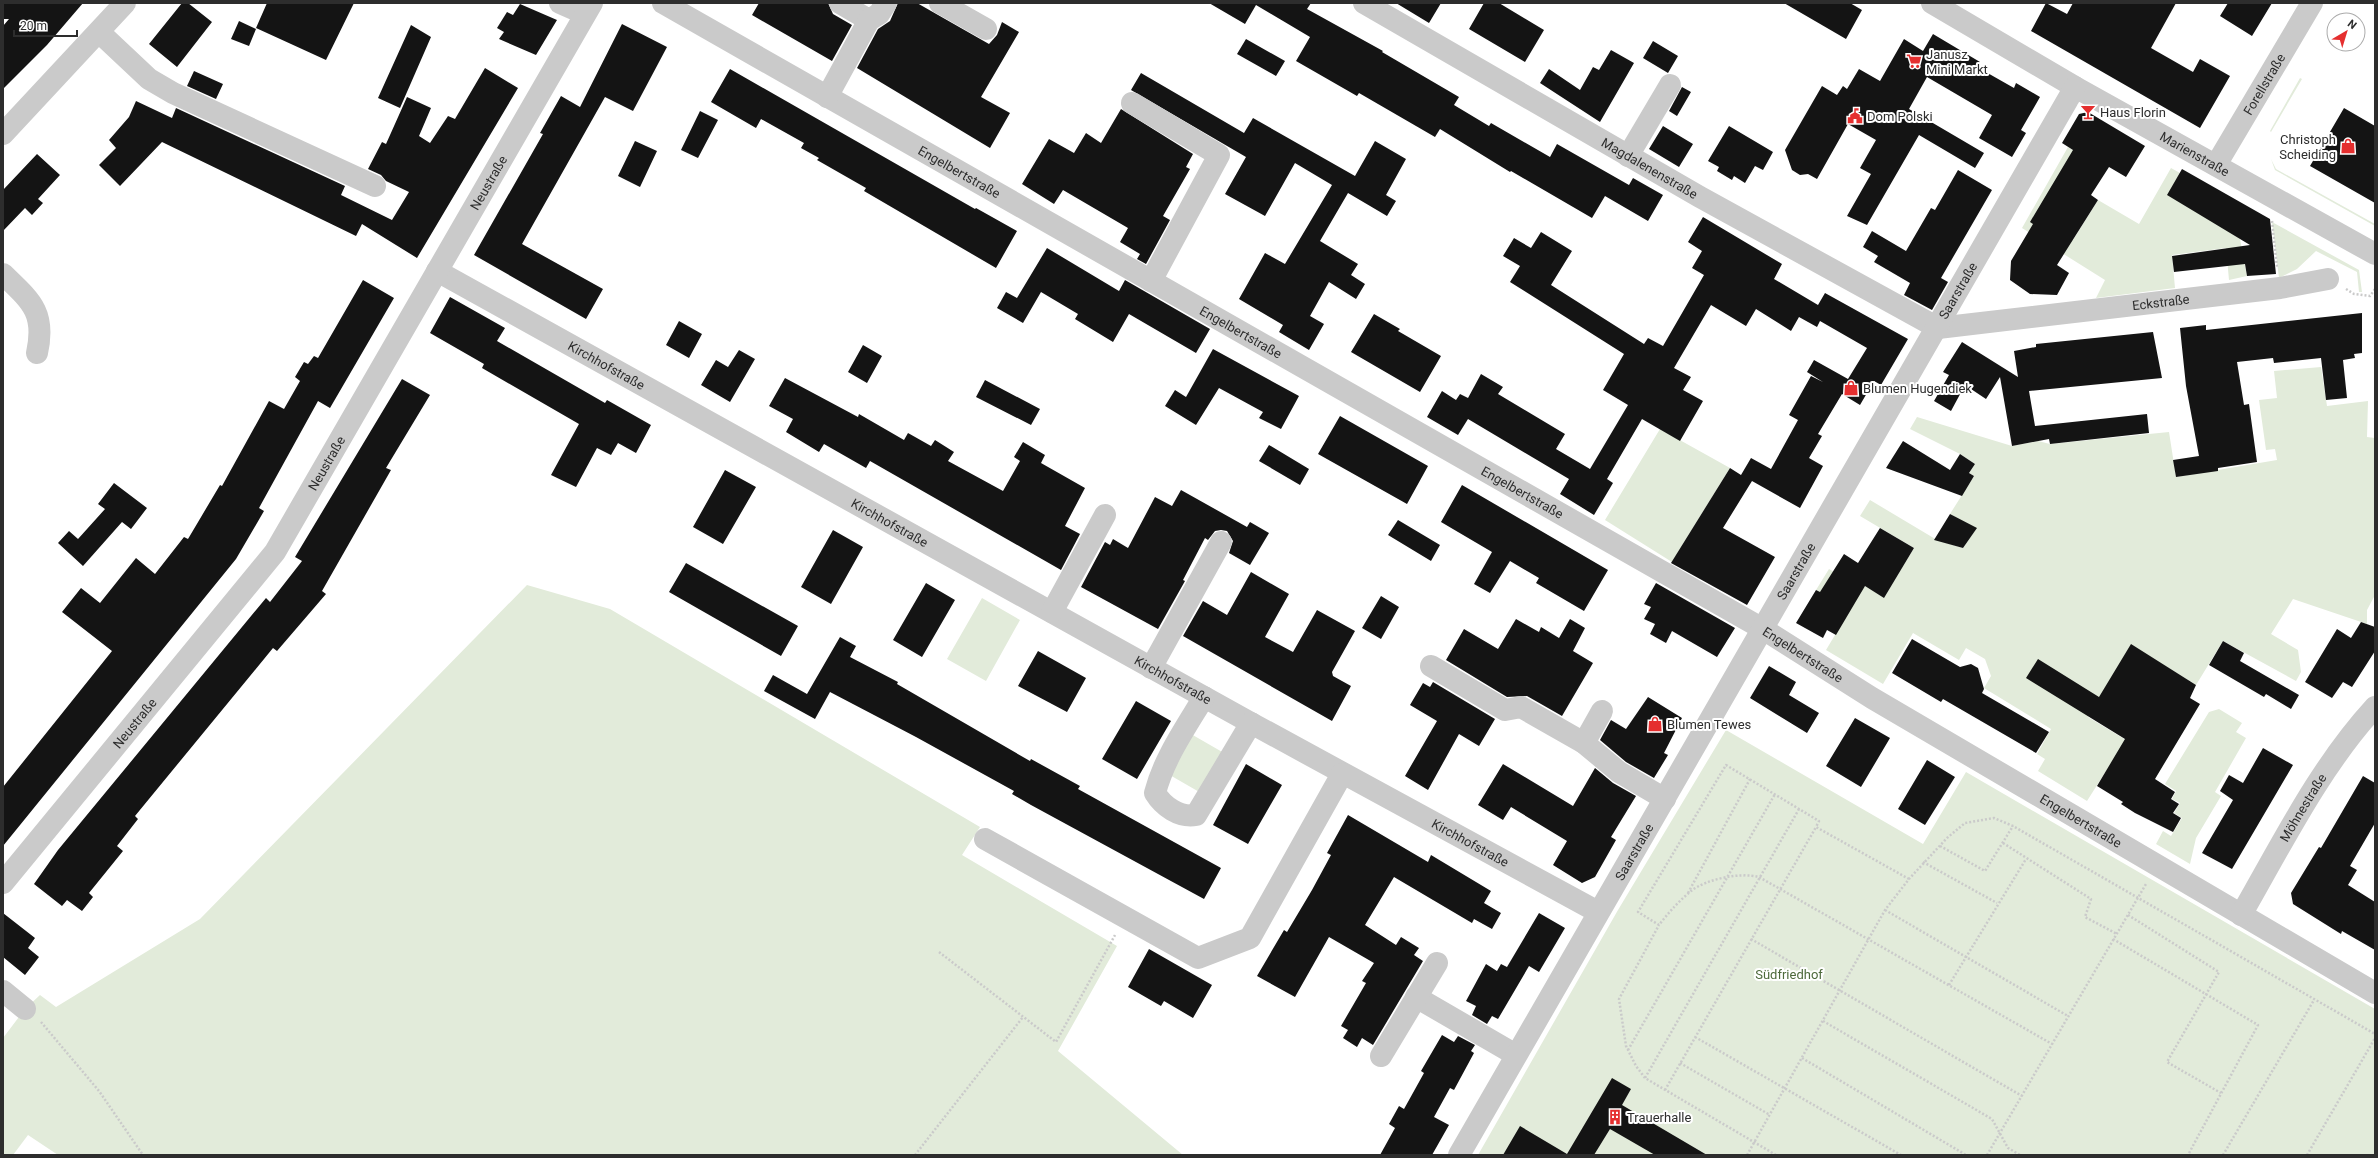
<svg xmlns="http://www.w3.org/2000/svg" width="2378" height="1158" font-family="Roboto,sans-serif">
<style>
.green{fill:#e2ebda}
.building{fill:#141414}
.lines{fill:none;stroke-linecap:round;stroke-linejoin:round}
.path{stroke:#cacaca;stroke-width:2.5;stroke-dasharray:2 2;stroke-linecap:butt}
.minor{stroke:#cacaca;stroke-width:22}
.labels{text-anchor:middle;stroke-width:4;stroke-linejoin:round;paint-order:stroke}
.poi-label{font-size:13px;fill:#2d2d2d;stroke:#fff;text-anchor:start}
.street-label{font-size:13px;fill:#2d2d2d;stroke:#fff}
.park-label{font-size:13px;fill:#4d693b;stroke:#fff}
</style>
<rect width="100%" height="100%" fill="#fff"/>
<path class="green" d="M2300,78L2302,79L2271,132L2270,131Z
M2068,147L2073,150V240L2098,200L2139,224L2171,168L2180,173L2240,239L2247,276L2229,280L2226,248L2172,255L2175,288L2096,298L2105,280L2022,228Z
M2271,159L2276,169L2375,224V226L2275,170Z
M2272,222L2359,270L2362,292H2359L2357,272L2316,251L2297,269L2279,278Z
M2321,367L2327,406L2368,401L2367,437L2375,438V595L2367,610V624L2293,599L2271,634L2298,650L2301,672L2296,681L2223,641L2196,685L2131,645L2088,717L2164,763L2144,799L2113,760L2087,801L2038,771L2045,759L2037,754L2051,729L1984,688L1991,676L1985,659L1966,648L1959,660L1913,633L1883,684L1826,650L1850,610L1816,590L1829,569L1855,584L1857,581L1884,597L1914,548L1860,516L1870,500L1937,540L1963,548L1976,529L1950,514L1974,476L1969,473L1975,464L1960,454L1910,429L1917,417L2012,446L2038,441L2050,444L2169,432L2176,477L2277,460L2275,449L2266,450L2259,400L2277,398L2274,371Z
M1660,429L1730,468L1672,562L1605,520Z
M527,585L610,609L980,827L962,855L1117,946L1058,1051L1183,1155H58L28,1135L13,1155H3V1038L25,1009L40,995L56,1007L200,919Z
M982,598L1020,620L986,681L947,659Z
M2219,709L2242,723L2236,732L2246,738L2215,792L2221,796L2196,838L2190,864L2156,844L2163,831L2171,836L2182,818L2174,813L2180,803L2172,799L2176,791L2165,784L2209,712Z
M1726,730L1923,844L1966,772L2375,1009V1155H1478L1618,910Z
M1191,734L1224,753L1201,793L1168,774Z"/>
<path class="building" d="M3,3H83L47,45L3,89V26L9,19H3Z
M182,3H188L212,22L177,67L149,44Z
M267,3H354L326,60L256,28Z
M759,3H828L833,14L852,25L832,61L752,15Z
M898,3H917L989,44L997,35L1002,22L1019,32L981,97L1010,113L990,148L857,68L878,29L890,21Z
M1209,3H1311L1307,9L1383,51L1382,52L1459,97L1454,105L1489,126L1491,123L1550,157L1557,144L1629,185L1633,178L1663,195L1648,221L1605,196L1592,218L1511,171L1510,172L1440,129L1435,137L1359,93L1357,96L1296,61L1310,37L1256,5L1245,24Z
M1396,3H1441L1429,23Z
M1484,3H1499L1544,30L1525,62L1469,29Z
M1784,3H1850L1862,10L1846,39Z
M2046,3L2067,14L2073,3H2176L2151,48L2193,72L2200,59L2230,76L2200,128L2031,31Z
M2228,3H2272L2252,36L2220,16Z
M520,4L557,20L536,55L499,39L504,32L497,28L507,12L513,15Z
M239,21L256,29L249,46L231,39Z
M622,24L667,47L633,111L605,97L522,244L603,289L586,319L474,255L543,134L540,133L561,96L580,107Z
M411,25L431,37L400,108L378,98Z
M1933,34L1980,62L1977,67L2014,88L2016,83L2040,97L2021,130L2026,133L2012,157L1979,138L1992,115L1927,77L1909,109L1984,153L1975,168L1919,135L1867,225L1847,216L1871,174L1860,168L1876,140L1848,124L1817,179L1808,174L1800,175L1792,170L1785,150L1822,86L1837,95L1843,86L1847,89L1859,69L1880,81L1904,39L1923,51Z
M1246,39L1285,61L1276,76L1237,54Z
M1653,41L1678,56L1668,73L1643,58Z
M1611,50L1634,63L1600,122L1540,83L1549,69L1580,90L1593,67L1599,70Z
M485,68L518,88L417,258L362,224L356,236L162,142L120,186L99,165L116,148L109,140L129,117L136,101L172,118L176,108L345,186L341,195L392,220L409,192L386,181L381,175L368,169L382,142L386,144L407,97L431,108L419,136L430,143L448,116L455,119Z
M730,69L975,209L976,208L1017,231L996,268L864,191L866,188L817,160L819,158L801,148L804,143L761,119L756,128L711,102Z
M194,71L223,84L216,99L187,86Z
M1141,73L1244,133L1253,118L1355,176L1375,141L1406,159L1386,195L1396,201L1387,216L1348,193L1320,241L1358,264L1351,275L1365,284L1356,299L1329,282L1310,316L1324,324L1309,350L1279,332L1283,325L1239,299L1265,253L1285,264L1332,185L1295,163L1265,216L1225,194L1246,157L1131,90Z
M1682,87L1691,92L1677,116L1669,111Z
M2344,108L2375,126V203L2310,166Z
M1121,109L1193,154L1186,167L1190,169L1163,216L1170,220L1146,264L1137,259L1140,254L1120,242L1128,228L1063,190L1054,204L1022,184L1049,139L1074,153L1086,133L1101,143Z
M700,111L718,120L698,158L681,150Z
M2088,112L2145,146L2126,177L2109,167L2091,195L2098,200L2057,265L2069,273L2057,295L2030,294L2010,280L2011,261L2033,224L2030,222L2073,150L2062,143L2079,114Z
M1663,126L1693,144L1679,167L1649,149Z
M1729,126L1773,152L1763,170L1755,166L1745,183L1734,176L1732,180L1717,171L1719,167L1708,161Z
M635,141L657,151L640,187L618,176Z
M37,154L60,175L38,199L43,203L32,215L25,208L3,231V190Z
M2182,169L2270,219L2276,274L2247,276L2245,264L2174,272L2172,256L2250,245L2167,195Z
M1958,170L1992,190L1941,278L1948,282L1932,310L1904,295L1910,283L1874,262L1878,256L1863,247L1872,231L1906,251L1931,208L1935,210Z
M1703,217L1782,264L1774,279L1818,305L1825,293L1908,339L1881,385L1874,381L1860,405L1842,394L1818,434L1822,436L1809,458L1823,466L1800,508L1752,481L1723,528L1775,557L1747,605L1671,563L1730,468L1741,475L1751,458L1771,469L1798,420L1789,415L1811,376L1823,382L1807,372L1814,360L1848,379L1867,348L1820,321L1817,327L1799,317L1791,331L1756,309L1746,326L1711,305L1674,368L1691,377L1683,390L1703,401L1680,441L1642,419L1607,479L1613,483L1594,515L1560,494L1569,479L1468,419L1458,435L1427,417L1442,391L1456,400L1460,394L1468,398L1481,374L1503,387L1498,394L1565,434L1556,449L1590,469L1628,405L1603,390L1624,354L1510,282L1520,266L1503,256L1514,238L1531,248L1541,232L1572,251L1551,285L1644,344L1648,338L1663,346L1704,275L1692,268L1702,251L1688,242Z
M1047,248L1119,291L1125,280L1210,329L1196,353L1129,314L1113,342L1075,319L1078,314L1041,292L1023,323L997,308L1006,292L1017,298Z
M363,280L394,298L330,408L318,401L259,508L264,511L236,559L3,846V787L112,651L62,612L81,588L100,603L136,558L155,574L184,537L188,539L220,485L222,486L269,401L284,409L300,381L295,377L304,362L308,364L314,356L318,358Z
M450,297L505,328L497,341L605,403L607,400L651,425L636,453L618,443L611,455L597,448L576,487L551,475L579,424L482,368L484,364L430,333Z
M2362,313V353L2354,354L2355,358L2343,360L2347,398L2326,400L2321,358L2274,363L2273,358L2237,362L2244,405L2249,404L2257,462L2218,468V471L2176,477L2173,460L2199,456L2186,386L2180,328L2206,325V330Z
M1374,314L1400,329L1398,331L1441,356L1420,392L1351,352Z
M679,321L702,334L689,358L666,345Z
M2153,332L2162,378L2029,391L2035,426L2147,414L2149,433L2050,444L2049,439L2012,446L2000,377L1986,399L1965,385L1951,411L1934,401L1949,375L1943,372L1962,342L2018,377L2014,351L2036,347V344Z
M863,345L882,356L867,383L848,372Z
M1213,349L1299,396L1281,429L1259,418L1263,412L1219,388L1196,425L1165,406L1175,390L1186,397Z
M739,350L755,359L730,402L701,385L716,360L728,367Z
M785,378L858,417L859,414L904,440L908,433L931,446L935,440L954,452L948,461L1003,491L1020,461L1014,457L1023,442L1045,455L1041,463L1085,488L1065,526L1080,534L1061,570L870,461L866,468L824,444L819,452L786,432L793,419L769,406Z
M402,379L430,395L386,468L391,470L322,591L326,594L277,651L273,648L135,816L138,819L117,846L123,851L89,893L93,897L82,911L67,900L62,906L34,884L58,850L266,598L270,602L302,561L295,557Z
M985,380L1040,409L1031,425L976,397Z
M1340,416L1428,466L1407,504L1318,454Z
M1903,441L1950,470L1960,454L1975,464L1969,473L1974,476L1962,496L1886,468Z
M1269,445L1309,469L1300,485L1259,461Z
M725,470L756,487L723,544L693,527Z
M114,483L147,508L131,529L122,522L83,566L58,543L69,531L78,539L105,509L98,504Z
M1462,485L1608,570L1584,611L1536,583L1539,578L1510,561L1490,593L1474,584L1492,552L1441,522Z
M1181,490L1247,527L1250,522L1269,533L1250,565L1229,553L1233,541L1227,531L1221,530L1215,531L1208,540L1205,538L1183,580L1185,581L1158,629L1081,587L1105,542L1110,545L1113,539L1128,548L1155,497L1172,506Z
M1950,514L1977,528L1963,548L1934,540Z
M1398,520L1440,545L1431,561L1388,535Z
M1880,528L1914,548L1884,598L1865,586L1836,635L1827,630L1823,638L1796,623L1816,590L1820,592L1844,554L1858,563Z
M833,530L863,547L831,604L801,587Z
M686,563L798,626L781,656L669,592Z
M1251,572L1289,594L1265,637L1293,652L1317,610L1355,631L1332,672L1333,676L1351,686L1332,721L1183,636L1203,601L1227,615Z
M926,583L955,600L922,657L893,640Z
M1656,583L1735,628L1717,657L1672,631L1666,643L1650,634L1655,624L1644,619L1651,607L1644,604Z
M1381,596L1399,607L1381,639L1362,628Z
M1516,619L1539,632L1541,627L1559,638L1570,619L1585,628L1573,651L1593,663L1562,716L1527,696L1507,697L1446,660L1464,629L1498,649Z
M2361,622L2375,627V651L2352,687L2343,682L2332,698L2305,682L2337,629L2351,638Z
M840,637L856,646L850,657L898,682L897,684L1030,761L1031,759L1080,786L1078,789L1221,868L1204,899L1031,805L1012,794L1014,791L916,737L830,692L815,719L764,691L773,675L807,694Z
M1912,639L1960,667L1971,664L1978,668L1984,689L1982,693L2049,732L2036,753L1943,699L1941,702L1892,673Z
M2223,641L2244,653L2240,661L2299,695L2291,709L2266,694L2264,697L2209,665Z
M2131,644L2196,685L2190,698L2200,704L2155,779L2175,792L2171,799L2179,804L2173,813L2181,818L2173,832L2135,813L2121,804L2123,802L2097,786L2125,739L2026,678L2038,659L2099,697Z
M1038,651L1086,678L1067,712L1018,686Z
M1769,666L1796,682L1789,695L1819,713L1807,733L1750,698Z
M1433,682L1495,719L1479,746L1459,734L1428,790L1405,776L1437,721L1410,705L1423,683L1430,687Z
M1648,697L1682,718L1664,753L1668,755L1654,778L1626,762L1600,740L1611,720L1626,729Z
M1136,701L1171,721L1137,779L1102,759Z
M1855,718L1890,738L1861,787L1826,766Z
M2263,748L2293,765L2232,869L2202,853L2233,800L2220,791L2229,775L2243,783Z
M1927,760L1955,777L1925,825L1898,809Z
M1246,764L1282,785L1248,844L1213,825Z
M1503,764L1573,806L1595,768L1613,783L1636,796L1611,837L1616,840L1595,877L1582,883L1553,865L1567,841L1511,807L1503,820L1478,805Z
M2363,776L2375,783V823L2350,866L2357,870L2348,885L2375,902V950L2342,931L2341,934L2293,904L2291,893L2319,847L2321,848Z
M1348,815L1428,862L1431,855L1491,891L1484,903L1501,913L1492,929L1474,919L1472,923L1394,877L1365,925L1396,945L1401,937L1419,948L1414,955L1423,961L1373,1045L1362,1038L1357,1047L1343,1038L1348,1030L1341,1026L1366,983L1362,981L1374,963L1329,937L1295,997L1257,976L1284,930L1287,932L1312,890L1331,855L1327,853Z
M3,913L35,938L28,948L39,957L25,975L3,957Z
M1539,913L1565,928L1539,972L1529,966L1498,1019L1492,1016L1487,1024L1472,1015L1476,1006L1466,1001L1486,964L1497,971L1501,964L1507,967Z
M1149,949L1212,985L1193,1018L1164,1001L1161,1006L1128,987Z
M1442,1035L1454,1042L1458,1036L1475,1045L1471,1051L1474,1053L1454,1090L1450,1088L1434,1117L1449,1125L1432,1155H1380L1395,1128L1389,1124L1399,1106L1404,1109L1424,1073L1421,1071Z
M1612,1078L1631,1089L1622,1105L1707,1155H1655L1610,1129L1594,1155H1503L1520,1126L1567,1154Z"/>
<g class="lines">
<path class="path" d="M2272,221L2277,268
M2346,289L2354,294L2370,296L2375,289
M2003,843L2091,899L2085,917L2117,934
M1940,846L1985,871L2013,826
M1923,862L1997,903
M1909,879L1816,827L1819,821L1726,765L1638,912L1659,925C1669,912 1679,901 1691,891C1706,879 1741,872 1759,877L2052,1044
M1688,893L1750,779
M1885,910L2068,1016
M2128,915L2219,972L2167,1062L2221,1093
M1751,939L2022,1096
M2113,939L2258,1025L2188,1155
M939,952L1056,1042L1115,935
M1949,985L2026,859
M1823,1021L1992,1119L2008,1148L2020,1155
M41,1022L99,1091L143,1155
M1695,1037L1901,1155
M1628,1050L1775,794
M1802,1058L1966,1155
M1680,1063L1770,1115
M1645,1078L1636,1066L1626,1046L1619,999L1659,925
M1665,1090L1816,827
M915,1155L1023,1017
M1747,1155L1885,910L1909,879L1947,838L1965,823L1994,818L2013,826L2375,1034
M1776,1155L1645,1078L1799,809
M1987,1155L2146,884
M2223,1155L2314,1000
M2307,1155L2375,1038"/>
<g class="minor">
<path d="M560,3L585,14"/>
<path id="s1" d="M663,3L1763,629L1872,698L2375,993"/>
<path d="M840,3L869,20"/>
<path d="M940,3L986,29"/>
<path id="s2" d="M1364,3L1700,197L1938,328L2280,288L2328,279"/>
<path id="s3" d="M1932,3L2075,87L2375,254"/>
<path d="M99,32L149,79L173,93L375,186"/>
<path d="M827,97L869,20L879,14L886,3"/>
<path d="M1132,103L1219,155L1151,281"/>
<path d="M3,134L125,3"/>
<path d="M1628,156L1670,85"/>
<path id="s4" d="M2216,165L2312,3"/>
<path id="s5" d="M437,271L1251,723L1598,912"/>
<path d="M3,274C31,301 46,312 37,353"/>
<path d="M1052,612L1105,515"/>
<path d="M1431,666L1505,710L1521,707L1584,743L1619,772L1665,799"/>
<path d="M1151,668L1221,542"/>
<path d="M1204,697C1186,727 1164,758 1155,793C1163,806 1179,818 1196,815L1251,723"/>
<path d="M1584,743L1602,711"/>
<path d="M985,839L1198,958L1250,938L1342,774"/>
<path id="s6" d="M3,883L275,552L592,3"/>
<path id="s7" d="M2241,915C2282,844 2319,768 2375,707"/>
<path d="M3,991L25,1009"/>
<path d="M1416,997L1516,1055"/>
<path d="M1381,1056L1437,963"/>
<path id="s8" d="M1459,1155L2075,87"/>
</g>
</g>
<defs>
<g id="supermarket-bare" transform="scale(1.2)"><path d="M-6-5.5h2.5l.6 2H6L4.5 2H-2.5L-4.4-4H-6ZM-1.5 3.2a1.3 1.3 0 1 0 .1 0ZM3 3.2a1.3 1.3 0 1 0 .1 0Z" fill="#e52f2f" stroke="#fff" stroke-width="2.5" paint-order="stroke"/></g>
<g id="bar-bare" transform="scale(1.2)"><path d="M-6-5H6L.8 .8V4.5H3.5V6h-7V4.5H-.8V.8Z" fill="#e52f2f" stroke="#fff" stroke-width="2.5" paint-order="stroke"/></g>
<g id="civic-bare" transform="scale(1.2)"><path d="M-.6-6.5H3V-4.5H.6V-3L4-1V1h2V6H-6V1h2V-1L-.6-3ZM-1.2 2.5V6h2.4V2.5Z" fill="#e52f2f" stroke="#fff" stroke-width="2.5" paint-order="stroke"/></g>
<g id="shop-bare" transform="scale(1.2)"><path d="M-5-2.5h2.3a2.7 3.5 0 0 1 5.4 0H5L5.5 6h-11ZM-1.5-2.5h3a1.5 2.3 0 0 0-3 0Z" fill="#e52f2f" stroke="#fff" stroke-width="2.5" paint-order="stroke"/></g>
<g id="building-bare" transform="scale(1.2)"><path d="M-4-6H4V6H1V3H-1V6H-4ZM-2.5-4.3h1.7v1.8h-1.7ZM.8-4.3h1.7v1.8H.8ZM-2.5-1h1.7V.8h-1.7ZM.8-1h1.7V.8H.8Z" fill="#e52f2f" stroke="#fff" stroke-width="2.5" paint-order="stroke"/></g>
</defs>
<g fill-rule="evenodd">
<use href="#supermarket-bare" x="1914" y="61"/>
<use href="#bar-bare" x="2088" y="112"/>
<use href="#civic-bare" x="1855" y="116"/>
<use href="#shop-bare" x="2348" y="146"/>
<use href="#shop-bare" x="1851" y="388"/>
<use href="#shop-bare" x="1655" y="724"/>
<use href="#building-bare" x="1615" y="1117"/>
</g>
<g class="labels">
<g class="poi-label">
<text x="1926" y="59">Janusz<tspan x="1926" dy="15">Mini Markt</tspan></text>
<text x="2100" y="117">Haus Florin</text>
<text x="1867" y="121">Dom Polski</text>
<text x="2336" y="144" text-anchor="end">Christoph<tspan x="2336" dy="15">Scheiding</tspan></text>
<text x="1863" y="393">Blumen Hugendiek</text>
<text x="1667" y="729">Blumen Tewes</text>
<text x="1627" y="1122">Trauerhalle</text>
</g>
<g class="street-label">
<text dy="5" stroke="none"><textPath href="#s4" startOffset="94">Forellstraße</textPath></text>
<text dy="5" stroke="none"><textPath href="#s3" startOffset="303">Marienstraße</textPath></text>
<text dy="5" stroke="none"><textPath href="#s2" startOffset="330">Magdalenenstraße</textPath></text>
<text dy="5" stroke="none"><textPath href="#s1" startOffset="341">Engelbertstraße</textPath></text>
<text dy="5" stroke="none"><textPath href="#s6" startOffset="855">Neustraße</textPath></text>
<text dy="5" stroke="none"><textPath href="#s8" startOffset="998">Saarstraße</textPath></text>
<text dy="5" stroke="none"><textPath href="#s2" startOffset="884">Eckstraße</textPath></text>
<text dy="5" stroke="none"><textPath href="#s1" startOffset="665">Engelbertstraße</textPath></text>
<text dy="5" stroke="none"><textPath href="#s5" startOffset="194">Kirchhofstraße</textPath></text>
<text dy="5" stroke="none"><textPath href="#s6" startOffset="531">Neustraße</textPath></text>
<text dy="5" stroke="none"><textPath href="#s1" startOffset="989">Engelbertstraße</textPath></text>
<text dy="5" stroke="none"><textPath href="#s5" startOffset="518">Kirchhofstraße</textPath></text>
<text dy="5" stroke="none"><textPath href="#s8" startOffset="674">Saarstraße</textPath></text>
<text dy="5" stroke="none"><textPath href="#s1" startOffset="1313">Engelbertstraße</textPath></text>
<text dy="5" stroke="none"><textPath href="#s5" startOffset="842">Kirchhofstraße</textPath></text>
<text dy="5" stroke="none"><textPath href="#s6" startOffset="207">Neustraße</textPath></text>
<text dy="5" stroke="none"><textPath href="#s7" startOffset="124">Möhnestraße</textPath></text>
<text dy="5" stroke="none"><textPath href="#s1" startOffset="1637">Engelbertstraße</textPath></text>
<text dy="5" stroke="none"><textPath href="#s5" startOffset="1181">Kirchhofstraße</textPath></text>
<text dy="5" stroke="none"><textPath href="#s8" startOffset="350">Saarstraße</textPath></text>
</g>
<g class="park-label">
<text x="1789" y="979">Südfriedhof</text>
</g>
</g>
<rect width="2378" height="1158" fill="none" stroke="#2d2d2d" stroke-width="8"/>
<g transform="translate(2346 32) rotate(38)"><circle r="19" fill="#ffffff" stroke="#ababab"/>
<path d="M0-3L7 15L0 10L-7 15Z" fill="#e52f2f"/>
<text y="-6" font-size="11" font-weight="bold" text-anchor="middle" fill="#2d2d2d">N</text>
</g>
<path d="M14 30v6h63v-6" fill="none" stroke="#2d2d2d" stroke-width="2"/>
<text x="20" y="30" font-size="12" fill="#2d2d2d" stroke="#ffffff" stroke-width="3" paint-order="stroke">20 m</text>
</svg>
